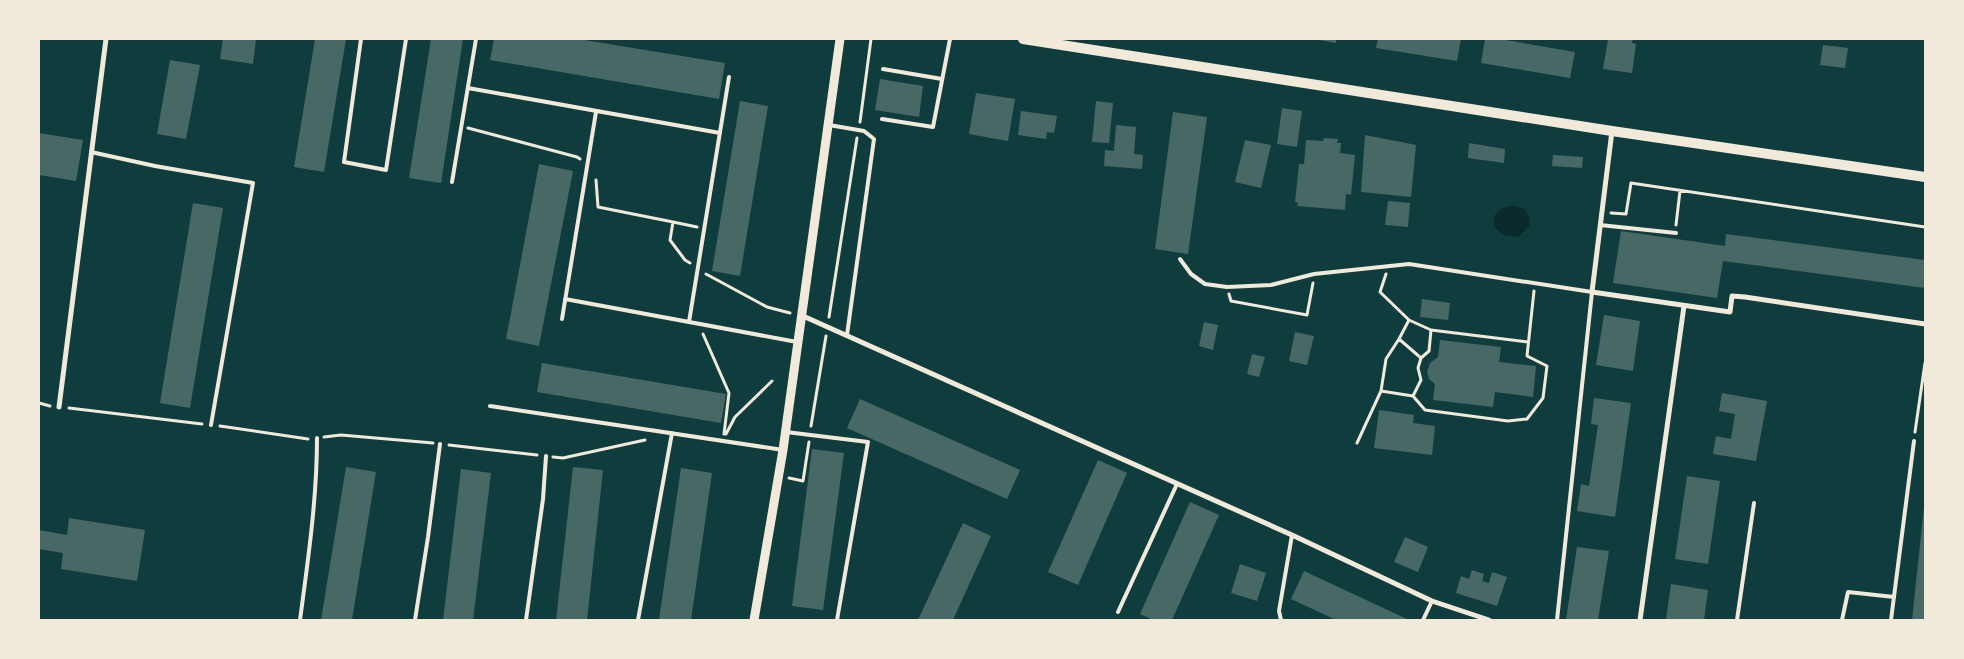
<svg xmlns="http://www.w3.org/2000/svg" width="1964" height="659" font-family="Montserrat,sans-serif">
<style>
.water{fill:#0a2a2b}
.building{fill:#486865}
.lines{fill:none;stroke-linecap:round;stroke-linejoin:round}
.path{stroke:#f1e9da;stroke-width:3}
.service{stroke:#f1e9da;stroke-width:4}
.minor{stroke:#f1e9da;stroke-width:5}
.tertiary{stroke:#f1e9da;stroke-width:9}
.secondary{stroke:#f1e9da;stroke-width:10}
</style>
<rect width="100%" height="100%" fill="#0f3d3e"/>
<path class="water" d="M1512,205L1525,209L1529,217L1530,225L1519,237L1503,235L1494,226V216L1501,209Z"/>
<path class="building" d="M223,39H256L253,64L220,59Z
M315,39H346L324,172L294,167Z
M431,39H463L441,183L409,178Z
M494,39H578L725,63L719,99L490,60Z
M1313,39H1336V43Z
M1378,39H1461L1457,61L1376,48Z
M1485,39H1500L1575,52L1570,78L1481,63Z
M1608,39H1633L1632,43L1636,44L1632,73L1603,69Z
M1823,45L1848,48L1845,68L1820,65Z
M170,60L200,65L186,139L157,134Z
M880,79L923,86L919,117L875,110Z
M976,93L1015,99L1008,141L969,134Z
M740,101L768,106L740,276L712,271Z
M1096,101L1113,103L1109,143L1092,142Z
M1282,108L1302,111L1297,147L1277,144Z
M1021,111L1057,116L1054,133L1047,132L1046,139L1018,135Z
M1173,112L1207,117L1188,254L1155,249Z
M1116,125L1136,127L1134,154L1143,155L1142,169L1104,166L1105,150L1114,151Z
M39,133L83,140L76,181L39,175Z
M1365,135L1416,145L1411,197L1361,192Z
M1324,138L1338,139L1337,143H1341L1340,153L1355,155L1351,195L1346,194L1345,210L1297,206L1298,203L1295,202L1299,164H1304L1306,140L1323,141Z
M1245,140L1271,145L1261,188L1235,182Z
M1469,143L1505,149L1504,163L1468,158Z
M1553,155L1583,157L1582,168L1552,166Z
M539,164L573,171L539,346L506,339Z
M1388,201L1410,203L1408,227L1385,225Z
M193,203L223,208L190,408L160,403Z
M1621,231L1725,246L1726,234L1925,260V288L1723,261L1717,298L1613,283Z
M1422,299L1450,303L1448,320L1420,317Z
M1604,315L1640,321L1633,371L1596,365Z
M1204,322L1218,325L1213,350L1199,346Z
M1295,332L1314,336L1307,365L1289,361Z
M1440,340L1501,347L1499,362L1536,366L1533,397L1495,392L1493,407L1433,400L1435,384L1429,379L1427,372L1430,363L1438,357Z
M1252,354L1265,357L1259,377L1247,374Z
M542,363L726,394L721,423L537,392Z
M1722,393L1767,401L1756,461L1713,454L1716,436L1731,439L1735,414L1719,411Z
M1594,398L1631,403L1615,517L1577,511L1581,484L1589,486L1598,425L1591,424Z
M860,399L1020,470L1007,499L847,428Z
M1379,410L1414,415L1413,423L1435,426L1432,455L1374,448Z
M812,449L844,453L823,610L792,606Z
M1098,460L1127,473L1078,585L1048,572Z
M346,467L376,472L352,620H321Z
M573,467L603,470L587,620H556Z
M681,468L712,473L691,620H659Z
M461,469L491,473L473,620H443Z
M1687,476L1720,481L1708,564L1675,559Z
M1190,502L1219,515L1172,620H1153L1140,614Z
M1924,507L1925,620H1912Z
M69,518L145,530L137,581L61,569L63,553L39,549V530L67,535Z
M963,523L991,536L953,620H918Z
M1405,537L1428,547L1418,572L1394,562Z
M1577,547L1609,551L1598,620H1566Z
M1240,564L1266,573L1257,601L1231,593Z
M1472,570L1484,574L1482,581L1489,583L1492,572L1507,577L1497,606L1456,593L1461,576L1469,579Z
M1304,571L1409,620H1336L1291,599Z
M1671,584L1708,590L1704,620H1666Z"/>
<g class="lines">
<path class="path" d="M860,122L871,39
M468,128L577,157L580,159
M596,180L598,207L673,222L670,240L685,260L690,263
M1611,213L1626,214L1631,183L1925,227
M673,222L697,227
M1676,225L1680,191
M706,274L767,307L790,313
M1386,274L1380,292L1409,320
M1229,294L1231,301L1307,315L1313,283
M829,317L857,138
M703,334L729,393L724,434
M1399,339L1409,320L1431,330
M1381,391L1386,359L1399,339L1421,358
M1413,396L1421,380L1418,368L1421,358L1429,351L1431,330L1528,342
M39,403L50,406
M69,408L202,424
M220,426L308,439
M811,426L826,336
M1915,432L1925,363
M726,434L735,417L772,381
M324,437L341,435L433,443
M1357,443L1381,391L1413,396L1425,410L1508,421L1527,419L1543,398L1547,366L1527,356L1534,291
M449,445L537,455
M553,457L563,458L645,440
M789,478L803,481L809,442"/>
<path class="service" d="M361,39L344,162L386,170L406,39
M883,69L942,79
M468,88L720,133
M882,119L933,127L950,39
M829,125L864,131L874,139L847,335
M91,152L155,166L253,183L211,425
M452,182L476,39
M1600,225L1676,233
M1180,259L1191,274L1205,284L1227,287L1271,285L1314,274L1409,264L1592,292L1557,620
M565,299L797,342
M562,319L596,112
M689,322L729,77
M490,406L783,450
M786,432L868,442L837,620
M1118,612L1177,484
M300,620C308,560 317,499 317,438
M415,620L428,537L440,444
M526,620L543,499L546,456
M638,620L672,433
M1281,620L1279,611L1292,535
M1423,620L1432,601
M1737,620L1754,503
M1842,620L1848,592L1894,597
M1891,620L1914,441"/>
<path class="minor" d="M1612,131L1592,292L1730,312L1732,296L1745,297L1925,324
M803,316L1292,535L1432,601L1489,620
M59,407L106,39
M1640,620L1684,306"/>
<path class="tertiary" d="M754,620L783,450L840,39"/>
<path class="secondary" d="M1023,39L1612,131L1925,177"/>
</g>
<rect width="1964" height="659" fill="none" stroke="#f1e9da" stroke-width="80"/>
</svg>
